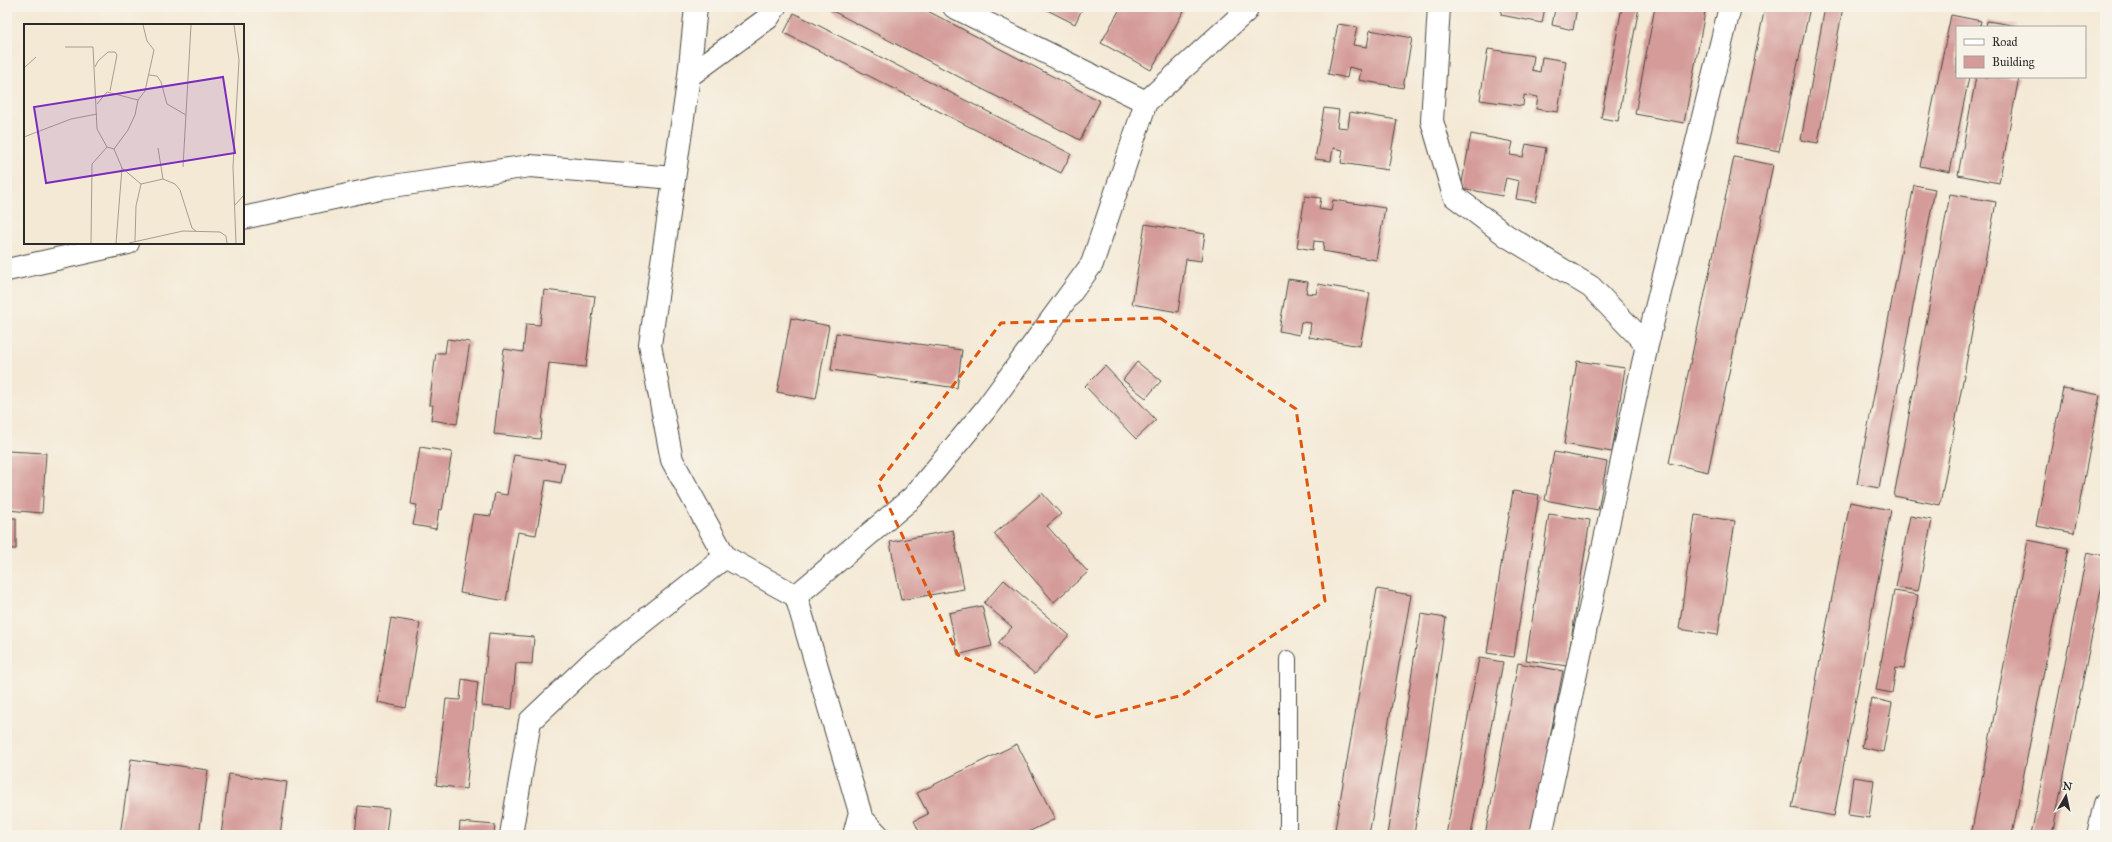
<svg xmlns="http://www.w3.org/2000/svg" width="2112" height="842" font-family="'IM FELL Great Primer',serif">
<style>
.building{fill:#d49b99}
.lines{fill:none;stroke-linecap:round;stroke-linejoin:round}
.service-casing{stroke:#494844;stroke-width:18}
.minor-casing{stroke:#494844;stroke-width:24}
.service{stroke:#fff;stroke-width:16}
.minor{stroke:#fff;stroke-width:22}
.marked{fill:none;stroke:#df570e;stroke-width:3;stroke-dasharray:8 5;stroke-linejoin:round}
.inset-road{fill:none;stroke:#a49d91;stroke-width:1}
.view{fill:#7b2cbf;fill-opacity:0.15;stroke:#7b2cbf;stroke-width:2}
.inset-edge{fill:none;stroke:#2b2b2b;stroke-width:2}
</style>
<rect width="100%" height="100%" fill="#f7f3e8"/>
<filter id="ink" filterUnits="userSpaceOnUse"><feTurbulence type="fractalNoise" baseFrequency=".025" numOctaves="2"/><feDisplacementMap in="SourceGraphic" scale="8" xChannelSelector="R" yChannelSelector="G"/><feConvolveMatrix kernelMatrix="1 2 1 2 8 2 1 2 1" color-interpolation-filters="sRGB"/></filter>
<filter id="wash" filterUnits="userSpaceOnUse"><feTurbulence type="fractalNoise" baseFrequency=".012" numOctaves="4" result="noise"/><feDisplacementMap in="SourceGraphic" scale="16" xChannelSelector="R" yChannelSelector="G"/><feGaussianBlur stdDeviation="0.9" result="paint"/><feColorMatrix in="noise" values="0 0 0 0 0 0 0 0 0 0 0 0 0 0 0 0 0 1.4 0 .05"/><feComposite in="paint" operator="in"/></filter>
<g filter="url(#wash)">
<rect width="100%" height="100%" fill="#f4e9d5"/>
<g id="blocks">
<path class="building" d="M825,7H920L1100,101L1080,140Z
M1041,7H1083L1075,24Z
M1121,7H1186L1151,70L1101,43Z
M1502,7H1545L1542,23L1501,15Z
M1577,7L1573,30L1552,25L1555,9L1550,7Z
M1622,7H1639L1618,121L1601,118Z
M1655,7H1706L1684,123L1635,114Z
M1765,7H1810L1779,151L1737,143Z
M1825,7H1843L1818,143L1801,140Z
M794,13L1071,154L1061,173L784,33Z
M1951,15L1981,21L1980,27H1957V77H1969L1950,172L1920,166Z
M1987,21L2018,26V27H1986Z
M1338,24L1357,27L1353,45L1367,47L1370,30L1412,38L1403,88L1359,80L1361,70L1349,67L1347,78L1328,74Z
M1488,49L1534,56L1532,70L1540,72L1542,57L1566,61L1558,112L1536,109L1538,97L1524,95L1523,106L1480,100Z
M1976,77H2019L1999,183L1958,175Z
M1324,108L1339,110L1337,127L1348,128L1350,112L1397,120L1388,170L1341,163L1343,150L1333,148L1331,161L1315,159Z
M1471,134L1513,142L1510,155L1523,157L1526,144L1546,148L1536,202L1516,199L1519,181L1506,178L1502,196L1461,188Z
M1734,157L1773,165L1708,472L1669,463Z
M1914,185L1935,189L1879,488L1857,484Z
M1950,194L1996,202L1940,505L1894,496Z
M1305,196L1321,198L1319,209L1331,211L1333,200L1385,208L1376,260L1323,251L1324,242L1314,241L1313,250L1297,247Z
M1145,224L1205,234L1201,261L1186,259L1178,312L1132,304Z
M1288,279L1308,282L1306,293L1316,294L1318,284L1370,293L1360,346L1309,337L1311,323L1301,322L1299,335L1279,331Z
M544,290L595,296L586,367L549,363L540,439L494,434L504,349L523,352L526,324L540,325Z
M791,318L829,326L816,399L777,392Z
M836,333L962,350L957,388L831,370Z
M447,339L470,342L457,424L431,420L433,405H429L436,353H445Z
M1577,361L1625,368L1612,452L1564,444Z
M1137,362L1161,381L1146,398L1123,380Z
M1105,366L1156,420L1136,439L1085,386Z
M2063,388L2100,395L2074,533L2036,526Z
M420,447L452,452L442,510L439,509L436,529L413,525L417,505L411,504Z
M7,451L46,453L42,513L7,510Z
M1554,452L1607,462L1598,510L1545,500Z
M514,455L565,463L561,483L546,480L536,535L518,532L506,601L460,593L473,514L491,516L495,493L507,495Z
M1513,491L1539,495L1514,657L1487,653Z
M1042,493L1061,514L1047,526L1088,572L1054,602L994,534Z
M1850,502L1891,510L1834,816L1792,808Z
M1549,514L1590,520L1567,666L1526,660Z
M1695,515L1735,521L1718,635L1679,629Z
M1910,516L1932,520L1918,591L1896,587Z
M7,518H16V549H7Z
M953,530L964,589L901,600L890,542Z
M2028,540L2068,548L2012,835H1971Z
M2087,552L2105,556V570L2052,835H2031Z
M1004,580L1069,635L1035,674L998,643L1012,627L984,603Z
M1377,589L1411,595L1369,835H1334Z
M1894,591L1918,595L1904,669L1896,668L1892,693L1876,690Z
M982,606L992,646L958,655L949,613Z
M1421,614L1446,618L1414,835H1387Z
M391,618L420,623L406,708L377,702Z
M489,633L534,637L532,664L516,663L512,709L482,706Z
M1479,658L1503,662L1471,835H1446Z
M1518,663L1563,671L1531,835H1485Z
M462,679L478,682L466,789L436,785L446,699L460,700Z
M1871,698L1892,703L1883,752L1862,747Z
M1017,744L1055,819L1022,835H921L914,821L928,814L917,793Z
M131,759L208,770L199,835H120Z
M229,774L287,782L280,835H221Z
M1853,777L1874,780L1869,818L1848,815Z
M358,806L389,809L386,835H355Z
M460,822L495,825L494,835H459Z"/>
</g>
</g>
<g filter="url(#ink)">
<use href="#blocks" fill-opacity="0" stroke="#494844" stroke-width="1"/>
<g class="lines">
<g class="service-casing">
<path id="service" d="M860,812L882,835
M1288,835V659"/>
</g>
<g class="minor-casing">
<path id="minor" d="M696,7L689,76L650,345L672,460L725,557L796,596L860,812L854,835
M954,7L1146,102
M1439,7L1432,121L1454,196L1507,236L1591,287L1647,345
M689,76L768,18L775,7
M243,218L379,188L530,166L674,178
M7,270L128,243
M796,596L913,497L985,410L1092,264L1146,102L1246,11L1247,7
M511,835L530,721L591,663L725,557
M1541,835L1647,345L1730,7
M2098,835L2105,804"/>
</g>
<use href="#service" class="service"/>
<use href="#minor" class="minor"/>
</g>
</g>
<path class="marked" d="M1160,318L1296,409L1325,601L1183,695L1096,717L958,655L878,483L1001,323Z"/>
<g transform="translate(24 24)">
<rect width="220" height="220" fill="#f4e9d5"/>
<path class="inset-road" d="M210,1L215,36L209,143L212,219M41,23H69L73,105L83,123L90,125L98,144L92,219M71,43L74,37L84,28H91L93,31L86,67M0,44L12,33M125,51L133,52L137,58L143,80L162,91M73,80L83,68L114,76M0,113L47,95L73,90M90,125L104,106L111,91L114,76L121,67L130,26L123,17L119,1M159,143L167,1M98,144L117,160L112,182L111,217M139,155L151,160L156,166L168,204L172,207M117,160L139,155L134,124M211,181L220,171M67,219L68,140L83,123M105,219L159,207L196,208L202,212L203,219"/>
<path class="view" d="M199,53L211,129L22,159L10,83Z"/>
<rect width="220" height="220" class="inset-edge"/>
</g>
<rect width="2112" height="842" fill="none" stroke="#f7f3e8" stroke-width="24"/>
<rect x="1956" y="26" width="130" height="52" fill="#f7f3e8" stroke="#a5a39c"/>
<rect x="1964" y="39" width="20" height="6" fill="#ffffff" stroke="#a5a39c"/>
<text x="1992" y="46" font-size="12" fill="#2b2b2b">Road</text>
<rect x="1964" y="56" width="20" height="12" fill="#d49b99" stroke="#a5a39c"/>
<text x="1992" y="66" font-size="12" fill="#2b2b2b">Building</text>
<g transform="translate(2066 796) rotate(9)" stroke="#f7f3e8" stroke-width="3" paint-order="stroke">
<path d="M0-3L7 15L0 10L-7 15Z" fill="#2b2b2b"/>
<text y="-6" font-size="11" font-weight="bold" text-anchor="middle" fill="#2b2b2b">N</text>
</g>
</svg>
